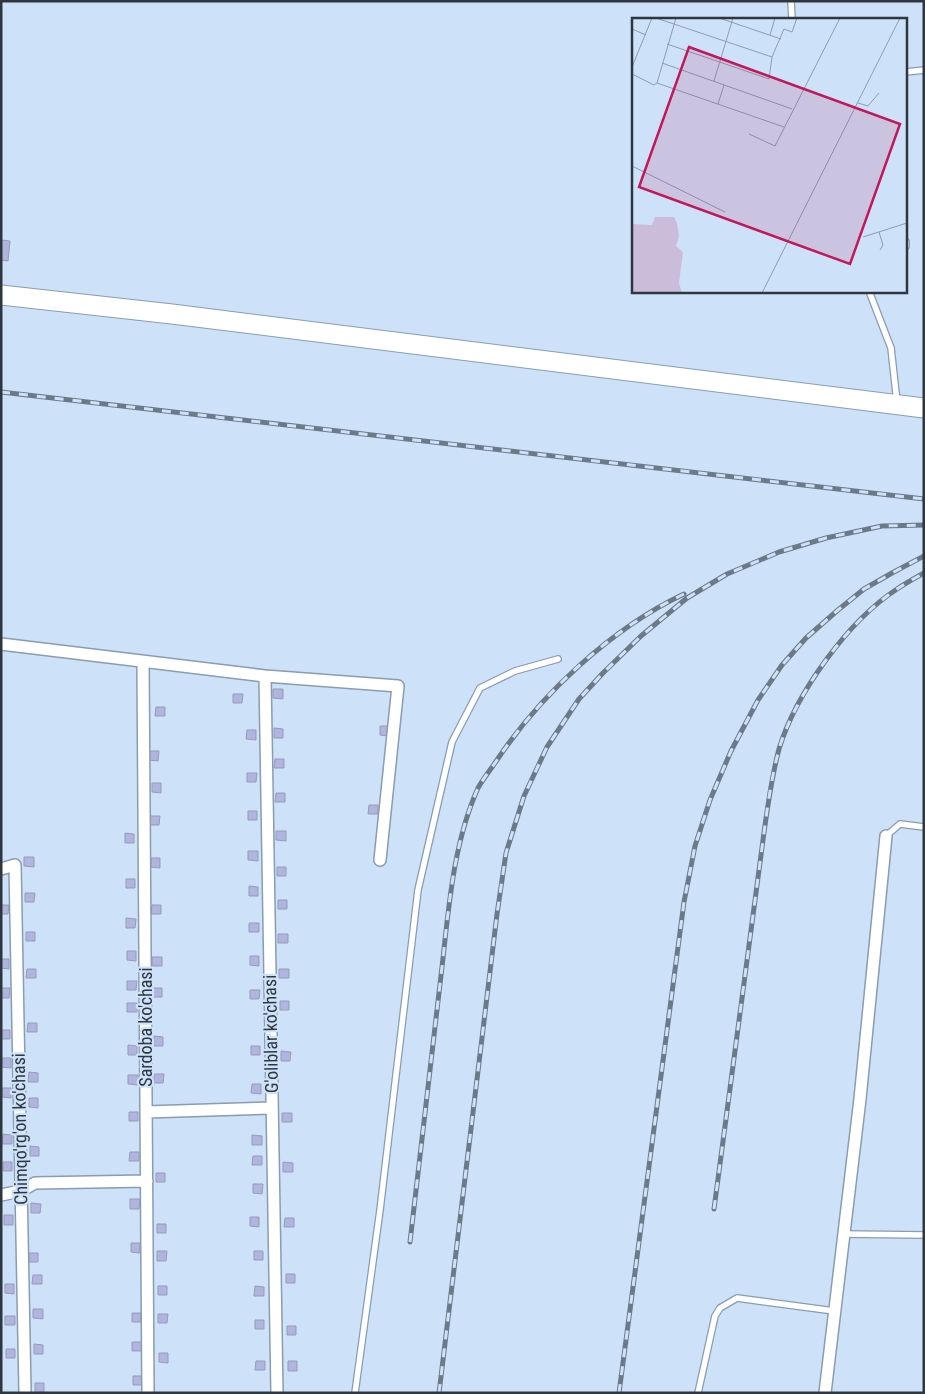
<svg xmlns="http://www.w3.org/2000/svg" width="925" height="1394" font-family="'Roboto Condensed',sans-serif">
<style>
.building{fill:#b0b5df;stroke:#979bb5}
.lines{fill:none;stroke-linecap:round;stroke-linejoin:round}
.lane-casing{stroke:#899cb1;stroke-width:8}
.street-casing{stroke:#899cb1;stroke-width:14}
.primary-casing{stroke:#899cb1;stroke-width:21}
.lane{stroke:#fff;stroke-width:5.5}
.street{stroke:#fff;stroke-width:11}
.primary{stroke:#fff;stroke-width:19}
.rail-casing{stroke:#6c7a88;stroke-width:5}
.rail{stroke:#cde2f8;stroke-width:3;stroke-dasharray:9;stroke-linecap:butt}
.labels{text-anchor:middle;stroke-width:4.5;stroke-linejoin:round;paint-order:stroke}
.street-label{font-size:18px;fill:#2e363f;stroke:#cde2f8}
.inset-road{fill:none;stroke:#8d9dae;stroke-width:1}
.view{fill:#c2185b;fill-opacity:0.15;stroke:#c2185b;stroke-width:2.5}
.inset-edge{fill:none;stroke:#2e363f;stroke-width:2.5}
</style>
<rect width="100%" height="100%" fill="#cde2f8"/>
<path class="building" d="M1,240L10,241L8,261L1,260Z
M273,689H283V699L273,698Z
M233,694H243L242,703H233Z
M156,707H165V716H155Z
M380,726H389V736L380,735Z
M274,728L283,729V738H274Z
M247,730H256V740L246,739Z
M149,751H159L158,761L149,760Z
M275,759H284V768H274Z
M247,773H257L256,782H247Z
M152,783H161V793L152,792Z
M276,793H285V802H275Z
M369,805H378V814H368Z
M248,811H257V820H248Z
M150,816H160L159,825H150Z
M276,831H286V841L276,840Z
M125,833L134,834V843H125Z
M248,851H258V861L248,860Z
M24,857H34V867L24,866Z
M151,858H160V868L151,867Z
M277,867H286V876H277Z
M126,879H135V888H126Z
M249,886L258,887V896H249Z
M25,893H35L34,902H25Z
M278,900H287V909H278Z
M1,905H9L8,914H1Z
M152,905H161V914H151Z
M126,918L136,919L135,928H126Z
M249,923H259V932H249Z
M26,932H35V941H26Z
M278,934H288V943H278Z
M127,951H136V961L127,960Z
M250,956H259V966L250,965Z
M152,957H162V966H152Z
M1,959H9V969L1,968Z
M27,969H36V978H26Z
M279,969H289V978H279Z
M127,981H137L136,990H127Z
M1,988H10L9,998H1Z
M153,988H162V997H153Z
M250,990H260L259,999H250Z
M280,1001H289V1010H280Z
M127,1003H137V1012H127Z
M28,1023H37V1032H27Z
M1,1030H10V1039H1Z
M154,1036L163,1037V1046H154Z
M128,1045L137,1046V1055H128Z
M251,1046H260V1055H251Z
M281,1051L291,1052L290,1061H281Z
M2,1058H11V1068L1,1067Z
M29,1072L38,1073V1082H28Z
M154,1074H164L163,1083H154Z
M128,1075H138V1085L128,1084Z
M252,1084H261V1094L251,1093Z
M2,1088H11V1098L2,1097Z
M29,1098H38V1108L29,1107Z
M129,1112H138V1121H129Z
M282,1113H292V1122H282Z
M3,1134L12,1135V1144H2Z
M252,1135L262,1136V1145H252Z
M30,1146L39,1147V1156H30Z
M130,1152H139V1161H129Z
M253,1156H262V1165H252Z
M3,1162H12V1171H3Z
M283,1162L293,1163V1172H283Z
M156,1173H165V1182H156Z
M253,1184H263L262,1194L253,1193Z
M130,1199H140L139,1209H130Z
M31,1203L41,1204L40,1213H31Z
M4,1215H13V1225H4Z
M250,1217H259V1227L250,1226Z
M285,1218H294V1227H284Z
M157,1224H166V1233H157Z
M131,1243H140V1253L131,1252Z
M157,1251H167L166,1261H157Z
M254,1251H263V1260H254Z
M29,1253H38V1262H29Z
M286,1274H295V1283H286Z
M33,1275H42V1284H32Z
M5,1284H14V1294L5,1293Z
M158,1286H167V1295H158Z
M255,1286L264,1287V1296H254Z
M33,1309H43V1319L33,1318Z
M132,1313H141V1322H132Z
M158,1314H168L167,1323H158Z
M5,1316H15V1325H5Z
M255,1320H264V1329H255Z
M287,1326H296V1335H287Z
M132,1342H142V1351H132Z
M34,1344L43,1345V1354H34Z
M6,1349H15V1358H6Z
M159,1353H168V1363L159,1362Z
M256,1361H265V1370H255Z
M288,1361H297V1371H288Z
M133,1376H142V1385H133Z
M35,1383H44V1392H35Z"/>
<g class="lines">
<g class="lane-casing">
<path id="lane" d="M791,1L792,19
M906,72L924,70
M906,242V246
M869,291L891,348L897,402
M886,836L900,824L924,827
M843,1234L924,1235
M355,1393L380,1210L418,890L452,742L480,688L515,671L558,659
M698,1393L715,1316L720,1308L737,1298L834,1311"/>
</g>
<g class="street-casing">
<path id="street" d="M1,644L265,676L398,686L380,860
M143,662L148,1393
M265,676L277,1393
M1,869L15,865L25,1393
M146,1112L272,1108
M1,1195L21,1191L35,1183L147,1181
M825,1393L860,1099L886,836"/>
</g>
<g class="primary-casing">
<path id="primary" d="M1,295L172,314L924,408"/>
</g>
<use href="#lane" class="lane"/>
<use href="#street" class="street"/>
<use href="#primary" class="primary"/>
<g class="rail-casing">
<path id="rail" d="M1,392L924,499
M714,1209L763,840C767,810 771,779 779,749C796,693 848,621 897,589C906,583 915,578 924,573
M410,1242C420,1156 430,1070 440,984C448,920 451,848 478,788C483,779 491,769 497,760C541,694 612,628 684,594
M439,1393L497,914L506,853L524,796L547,747L579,699L603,673L641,636L687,598L727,574L779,552L826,538L882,526L924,525
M619,1393L684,902L695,846L710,800L731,751L758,700L782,665L806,638L838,610L864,589L892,573L924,556"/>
</g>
<use href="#rail" class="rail"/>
</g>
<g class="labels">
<g class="street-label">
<text transform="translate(146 1027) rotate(-90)" y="6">Sardoba ko'chasi</text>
<text transform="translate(271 1034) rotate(-91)" y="6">G'oliblar ko'chasi</text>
<text transform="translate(20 1129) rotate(-91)" y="6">Chimqo'rg'on ko'chasi</text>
</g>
</g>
<g transform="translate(632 18)">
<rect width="275" height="275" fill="#cde2f8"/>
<path d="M23,199H42L45,205L47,218L44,228L51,234L47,265L50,275H0V206L20,207Z" fill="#cbbcda"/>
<path class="inset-road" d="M24,0L140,39M87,0L149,21M0,11L14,17M138,17L143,0M35,26L137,61L140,39L152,11L160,14L165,0M30,45L160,91M0,49L20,0M0,56L22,67L25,65L152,109M82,63L101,0M25,65L44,0M226,85L236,88L247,75M86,86L92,67M117,116L143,128L208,0M0,148L93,194M247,214L251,227L248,232M231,219L275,205M130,275L268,0"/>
<path class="view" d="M57,29L268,106L218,246L7,169Z"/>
<rect width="275" height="275" class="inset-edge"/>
</g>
<rect width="925" height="1394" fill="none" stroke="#2e363f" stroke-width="5"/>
</svg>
